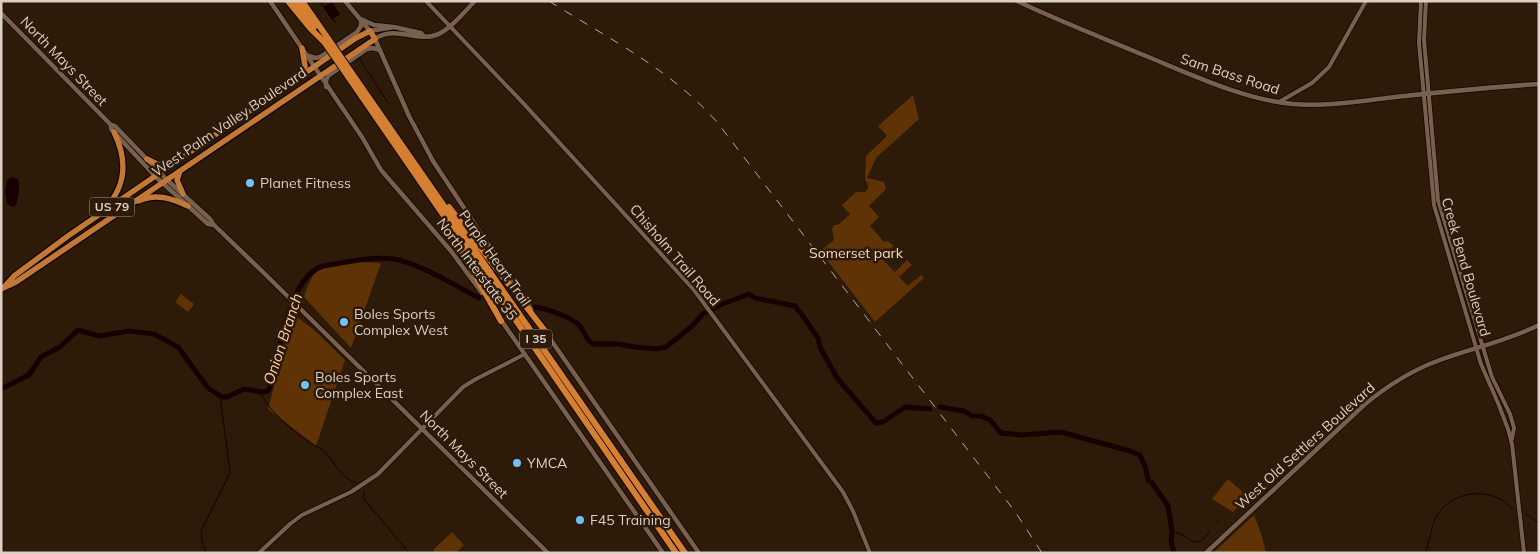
<svg xmlns="http://www.w3.org/2000/svg" width="1540" height="554" font-family="Mulish,sans-serif">
<style>
.green{fill:#5f3306}
.water{fill:#180000}
.lines{fill:none;stroke-linecap:round;stroke-linejoin:round}
.stream{stroke:#180000;stroke-width:1}
.river{stroke:#180000;stroke-width:5}
.tertiary-casing{stroke:#150400;stroke-width:5.5}
.secondary-casing{stroke:#150400;stroke-width:6}
.trunk-casing{stroke:#150400;stroke-width:8}
.motorway-casing{stroke:#150400;stroke-width:8}
.tertiary{stroke:#78604e;stroke-width:4}
.secondary{stroke:#78604e;stroke-width:4.5}
.trunk{stroke:#c27938;stroke-width:5.5}
.motorway{stroke:#d47f32;stroke-width:6}
.rail{stroke:#b8a99e;stroke-width:1;stroke-dasharray:9 9;stroke-linecap:butt}
.motorway-bridge-casing{stroke:#150400;stroke-width:8;stroke-linecap:butt}
.motorway-bridge{stroke:#d47f32;stroke-width:6}
.poi-dot{fill:#72c1f5;stroke:#2d1a09;stroke-width:2}
.labels{text-anchor:middle;stroke-width:5;stroke-linejoin:round;paint-order:stroke}
.shield{fill:#2d1a09;stroke:#a8998d;stroke-width:1}
.shield-label{font-size:12px;font-weight:bold;fill:#ddcfc5}
.street-label{font-size:14px;fill:#ddcfc5;stroke:#2d1a09}
.poi-label{font-size:14px;fill:#ddcfc5;stroke:#2d1a09;text-anchor:start}
.park-label{font-size:14px;fill:#f8d8c0;stroke:#2d1a09}
.water-label{font-size:15px;font-style:italic;fill:#feceaa;stroke:#2d1a09}
</style>
<rect width="100%" height="100%" fill="#2d1a09"/>
<path class="green" d="M913,95L919,119L876,158L867,178L884,182L886,189L869,206L879,217L870,226L884,242L888,241L894,246L881,258L895,272L907,260L912,265L899,277L908,286L921,275L924,278L875,322L820,251L834,240L832,229L834,225H838L850,214L842,205L856,192H865L868,189V184L865,180L866,156L887,136L878,126Z
M359,262L381,263L351,348L304,297C315,261 325,265 359,262Z
M181,294L194,304L188,312L175,302Z
M293,314L313,329L345,360L316,446L268,409Z
M1228,479L1248,497L1233,512L1212,499Z
M1254,515L1262,536L1266,553H1213Z
M452,532L464,545L456,553H436L433,550Z"/>
<path class="water" d="M332,2L340,14L332,20L323,7Z
M12,177L18,179C20,186 19,198 16,205L13,207L7,204L5,191L7,180Z"/>
<g class="lines">
<path class="stream" d="M320,1L324,7
M332,18L336,23
M360,59L388,103
M259,391C270,412 291,430 311,443C315,446 320,448 324,451C335,462 341,479 357,483
M364,492L363,498L409,553
M1526,514L1539,523
M1217,523L1219,521
M1172,531C1175,533 1180,533 1183,535C1197,544 1197,546 1210,532
M206,553L202,540L201,531L230,473L220,395
M1426,553C1429,542 1431,529 1435,519C1446,496 1475,488 1498,498C1504,500 1508,506 1513,509"/>
<path class="river" d="M535,307C547,309 571,317 579,325C585,331 585,340 593,344H619L634,347L657,349L666,347L691,327L703,314L720,305L749,294L755,298L795,306L802,315L818,338L820,347L837,378L876,423L883,422L905,407L930,409
M1,389L29,375L41,357L60,347L78,330L99,336L129,331L154,334L178,347L208,388L222,397H227L244,389L263,392L268,391C272,383 273,373 275,365C282,336 292,276 323,266C345,263 371,256 393,259C417,262 456,286 479,298
M940,407L964,411L972,416H981L990,420L1001,433L1022,435L1061,432L1130,451L1140,455L1146,469L1148,480L1152,483L1168,506L1172,531L1171,541L1174,553"/>
<g class="tertiary-casing">
<path id="tertiary" d="M426,1L524,104L694,290L843,492L853,511L870,553
M1421,1L1419,43L1434,205L1481,364L1498,403L1508,429L1512,444L1524,553
M1426,1L1424,40L1438,200L1492,377L1510,414L1514,428L1512,439
M1279,102L1312,83L1329,67L1366,1
M259,553L290,524L302,515L351,492L378,474L463,387L476,379L525,354"/>
</g>
<g class="secondary-casing">
<path id="secondary" d="M270,1L362,137L381,170L451,251L482,293
M345,1L370,31L394,27L421,33L423,35
M475,1C465,11 449,31 436,35C415,42 395,25 375,39L409,116L433,161L531,309
M1017,1C1059,21 1103,38 1146,56C1190,74 1245,100 1293,104C1327,107 1362,101 1395,97C1443,92 1491,87 1539,84
M1,13L111,125L115,126L166,179L210,219L214,225L266,275L548,553
M306,55L315,58L320,57L357,32L361,26V19L374,25L394,27
M326,87V81L328,76L367,49L372,48L380,50
M111,125V129L156,177L208,224L214,225
M501,320L663,553
M544,330L699,553
M1206,553L1364,405C1387,386 1412,370 1440,360C1473,348 1507,341 1539,325"/>
</g>
<g class="trunk-casing">
<path id="trunk" d="M300,77L305,66L302,48
M147,159L161,166L169,165
M180,171L177,180L183,194
M138,201C156,193 171,198 188,206
M105,208C127,186 127,159 114,132
M1,289L16,282L375,39L370,31L356,38L68,236L14,276L4,287"/>
</g>
<g class="motorway-casing">
<path id="motorway" d="M288,1L311,29L325,43
M296,1L314,27
M302,1L329,40
M351,72L685,553
M347,75L676,553
M449,207L545,331
M452,234L501,321"/>
</g>
<use href="#tertiary" class="tertiary"/>
<use href="#secondary" class="secondary"/>
<use href="#trunk" class="trunk"/>
<use href="#motorway" class="motorway"/>
<path class="rail" d="M549,1C609,39 669,68 717,122L1016,513L1042,553"/>
<g class="motorway-bridge-casing">
<path id="motorway-bridge" d="M329,40L351,72
M325,43L347,75"/>
</g>
<use href="#motorway-bridge" class="motorway-bridge"/>
</g>
<g class="poi-dot">
<circle cx="250" cy="183" r="5"/>
<circle cx="344" cy="322" r="5"/>
<circle cx="305" cy="385" r="5"/>
<circle cx="517" cy="463" r="5"/>
<circle cx="580" cy="520" r="5"/>
</g>
<g class="labels">
<g class="shield">
<rect x="89.5" y="197.5" width="45" height="19" rx="4"/>
<rect x="520" y="329.5" width="32" height="19" rx="4"/>
</g>
<g class="shield-label">
<text x="112" y="211">US 79</text>
<text x="536" y="343">I 35</text>
</g>
<g class="street-label">
<text transform="translate(64 61) rotate(46)" y="5">North Mays Street</text>
<text transform="translate(1230 74) rotate(18)" y="5">Sam Bass Road</text>
<text transform="translate(229 122) rotate(-34)" y="5">West Palm Valley Boulevard</text>
<text transform="translate(675 255) rotate(49)" y="5">Chisholm Trail Road</text>
<text transform="translate(495 258) rotate(55)" y="5">Purple Heart Trail</text>
<text transform="translate(1466 267) rotate(74)" y="5">Creek Bend Boulevard</text>
<text transform="translate(477 269) rotate(53)" y="5">North Interstate 35</text>
<text transform="translate(1305 446) rotate(-42)" y="5">West Old Settlers Boulevard</text>
<text transform="translate(464 454) rotate(45)" y="5">North Mays Street</text>
</g>
<g class="poi-label">
<text x="260" y="188">Planet Fitness</text>
<text x="354" y="319">Boles Sports<tspan x="354" dy="16">Complex West</tspan></text>
<text x="315" y="382">Boles Sports<tspan x="315" dy="16">Complex East</tspan></text>
<text x="527" y="468">YMCA</text>
<text x="590" y="525">F45 Training</text>
</g>
<g class="park-label">
<text x="856" y="258">Somerset park</text>
</g>
<g class="water-label">
<text transform="translate(283 339) rotate(-72)" y="5">Onion Branch</text>
</g>
</g>
<rect width="1540" height="554" fill="none" stroke="#ddcfc5" stroke-width="5"/>
</svg>
